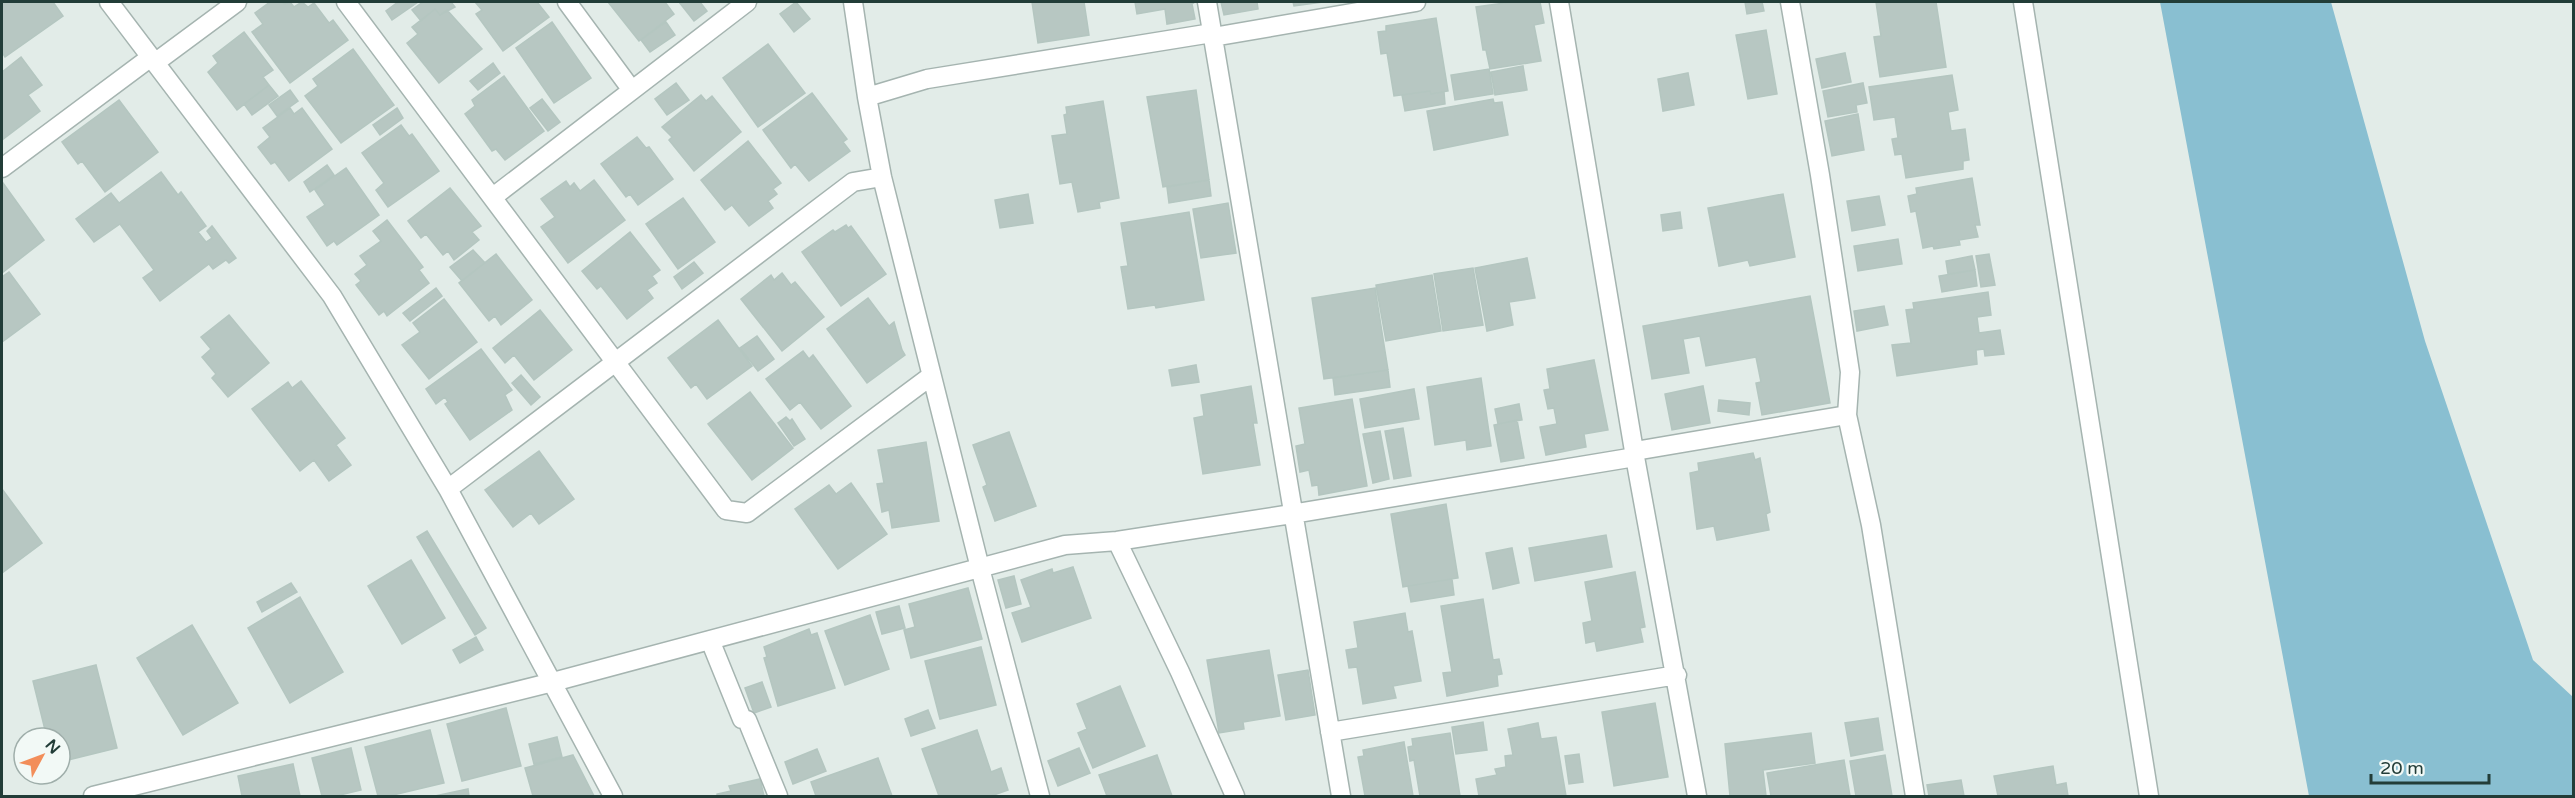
<svg xmlns="http://www.w3.org/2000/svg" width="2575" height="798" font-family="'Varela Round',sans-serif">
<style>
.water{fill:#89bfd1}
.building{fill:#b7c7c2;stroke:#b4c6c0;stroke-width:1.5}
.lines{fill:none;stroke-linecap:round;stroke-linejoin:round}
.minor-casing{stroke:#a5b4b0;stroke-width:21}
.minor{stroke:#fff;stroke-width:18}
</style>
<rect width="100%" height="100%" fill="#e2ece8"/>
<path class="water" d="M2160,2H2331L2425,341L2533,660L2573,697V796H2309Z"/>
<path class="building" d="M2,2H53L63,16L5,57L2,52Z
M270,2H282L284,4L290,2L294,7L302,2L308,7L314,3L329,23L333,20L348,40L290,83L252,32L263,24L255,13Z
M398,2H418L392,20L386,11Z
M423,2H451L455,7L440,15L435,9L421,21L412,10Z
M475,2H537L549,17L503,51L476,14L482,10Z
M608,2H665L674,14L639,41Z
M679,2H700L707,11L694,21Z
M796,2L810,19L794,32L780,14Z
M1032,2H1084L1089,35L1038,43Z
M1135,2H1195L1192,4L1195,19L1167,24L1165,9L1137,14Z
M1221,2H1257L1258,9L1224,15Z
M1293,2H1323L1294,6Z
M1512,2H1540L1544,23L1534,25L1541,61L1490,69L1486,50H1483L1476,7Z
M1745,2H1762L1764,11L1747,14Z
M1876,2H1936L1946,67L1880,77L1874,37L1881,36Z
M435,9L440,15L447,10L482,49L439,83L407,43L418,34L412,27Z
M1436,18L1448,91L1431,94L1430,91L1394,96L1387,53L1381,54L1378,32L1386,31V26Z
M552,22L591,78L554,103L516,48Z
M666,22L675,35L650,52L641,40Z
M1766,30L1777,94L1748,99L1736,35Z
M244,32L273,70L263,77L269,85L237,110L208,72L218,63L213,56Z
M768,44L805,93L758,127L723,78Z
M353,49L394,105L341,143L305,96L318,86L313,79Z
M1845,53L1851,82L1822,88L1816,59Z
M21,57L42,85L28,95L40,111L2,140V72Z
M493,63L500,73L478,90L470,81Z
M1523,66L1527,90L1495,95L1491,72Z
M1489,69L1493,94L1455,100L1451,75Z
M1688,73L1694,105L1663,111L1658,79Z
M1952,75L1958,110L1948,112L1951,131L1965,129L1969,160L1963,161V169L1906,178L1902,154L1895,155L1892,139L1898,138L1895,117L1874,120L1869,87Z
M504,76L544,131L505,160L496,149L492,151L465,114L475,106L472,100Z
M676,83L689,100L667,115L655,99Z
M1863,83L1867,103L1856,105L1857,112L1828,117L1823,91Z
M269,85L278,96L252,115L244,104Z
M290,90L298,101L277,116L269,105Z
M1196,90L1209,180L1163,187L1147,97Z
M1430,91L1431,94L1444,92L1445,104L1405,111L1402,95Z
M812,93L847,139L843,142L850,151L809,181L795,164L791,168L763,130Z
M701,95L706,101L712,96L741,132L694,171L669,140L672,137L662,127Z
M542,99L560,122L548,131L530,108Z
M1493,99L1494,103L1502,102L1508,135L1434,150L1427,111Z
M119,100L158,152L105,192L82,161L78,164L62,142Z
M1103,101L1119,198L1099,202L1100,208L1078,212L1072,182L1060,184L1052,136L1067,134L1064,115L1067,114L1066,107Z
M290,108L294,114L302,108L332,149L289,181L275,162L271,164L258,147L270,137L263,128Z
M397,108L403,118L380,135L373,125Z
M1858,114L1864,150L1832,156L1825,121Z
M401,125L409,136L412,134L439,171L388,207L376,190L384,183L362,153Z
M637,137L646,148L649,147L673,179L638,205L630,194L626,197L601,164Z
M748,141L781,183L773,189L777,194L768,201L773,208L749,226L732,205L725,210L701,180Z
M327,165L334,175L310,192L304,182Z
M346,168L379,215L337,245L334,241L327,246L307,217L325,205L315,190Z
M161,172L178,195L181,192L206,226L198,232L206,242L212,238L207,231L212,226L236,258L229,263L226,260L213,269L209,264L160,301L143,278L154,270L120,224L94,242L76,219L111,193L119,203Z
M1972,178L1980,225H1975L1978,237L1959,240L1960,245L1934,249L1933,246L1923,248L1916,211L1911,212L1908,196L1917,194L1916,188Z
M594,180L625,220L568,263L541,227L555,217L541,199L566,181L570,187L574,183L580,191Z
M1209,180L1211,196L1169,203L1167,187Z
M3,183L44,240L2,273V184Z
M450,188L481,226L472,232L479,240L454,260L448,251L443,255L426,234L421,238L408,221Z
M1028,194L1033,223L1000,228L995,200Z
M1783,194L1795,257L1750,266L1748,260L1719,266L1708,208Z
M1879,196L1885,225L1852,231L1847,201Z
M683,198L715,242L678,269L646,224Z
M1228,203L1236,253L1201,258L1193,209Z
M1189,212L1204,300L1156,308L1155,305L1128,309L1121,267L1128,266L1121,223Z
M1680,212L1682,228L1663,231L1661,215Z
M387,220L423,267L419,270L429,283L387,316L384,311L379,315L356,285L361,281L355,274L367,265L360,256L381,241L373,231Z
M846,225L848,228L851,226L886,274L841,306L802,252L833,230L835,232Z
M630,232L660,270L652,276L657,283L647,290L653,298L627,319L601,286L597,289L582,271Z
M1898,239L1902,264L1858,271L1854,246Z
M473,250L485,263L462,281L450,267Z
M496,254L532,300L501,325L495,316L489,321L459,283Z
M1989,254L1995,285L1981,287L1976,256Z
M1972,256L1975,270L1948,274L1946,261Z
M1527,258L1535,298L1509,302L1513,325L1487,331L1475,268Z
M694,262L703,273L682,289L674,277Z
M1473,268L1483,325L1443,331L1434,274Z
M1975,270L1977,286L1942,292L1939,276Z
M9,272L40,314L2,342V277Z
M782,273L791,285L795,282L824,317L782,351L741,299L771,275L774,280Z
M1432,275L1441,331L1386,341L1376,285Z
M436,288L442,296L410,321L403,313Z
M1375,288L1388,370L1324,379L1312,298Z
M1988,292L1991,315L1977,317L1979,333L2000,330L2004,354L1985,356L1984,349L1976,350L1977,364L1897,376L1892,345L1911,343L1906,310L1914,309L1913,303Z
M1810,296L1830,403L1762,415L1756,383L1761,382L1756,357L1706,366L1700,336L1683,339L1689,373L1652,379L1643,326Z
M868,298L889,326L894,322L902,350L905,355L867,383L827,329Z
M444,299L477,342L429,379L402,345L420,332L413,323Z
M1884,306L1888,325L1857,331L1854,311Z
M540,310L572,350L534,380L514,355L505,363L493,348Z
M229,315L269,363L228,397L212,378L216,374L202,357L211,349L201,337Z
M718,320L752,366L707,399L696,384L691,388L668,358Z
M757,336L774,359L758,371L740,348Z
M481,349L512,390L505,395L512,410L470,440L445,404L448,402L445,397L436,404L426,389Z
M803,351L809,359L813,355L851,406L821,429L800,402L790,410L766,379Z
M1594,360L1608,430L1584,434L1586,447L1546,455L1540,427L1557,424L1554,408L1548,409L1544,390L1550,389L1547,369Z
M1196,365L1199,382L1172,386L1169,370Z
M1388,370L1390,387L1335,395L1333,378Z
M521,375L540,397L531,405L512,383Z
M1481,378L1491,446L1467,450L1466,440L1435,445L1427,387Z
M301,381L345,438L336,445L351,465L329,481L314,460L300,471L252,409L288,382L292,388Z
M1251,386L1257,423H1253L1260,465L1203,474L1194,418L1204,416L1201,395Z
M1703,386L1710,423L1672,430L1665,394Z
M1414,389L1419,419L1365,428L1360,399Z
M750,392L793,448L752,480L708,424Z
M1352,399L1367,486L1319,495L1318,485L1312,486L1309,470L1300,472L1296,446L1305,444L1299,408Z
M1719,400L1750,403L1749,415L1718,411Z
M1519,404L1522,420L1498,424L1495,409Z
M786,417L790,421L792,419L805,439L794,446L778,423Z
M1517,420L1524,458L1501,462L1494,425Z
M1403,428L1411,476L1394,479L1385,431Z
M1380,431L1389,479L1373,483L1363,434Z
M1009,432L1036,506L995,521L983,487L987,485L973,445Z
M926,442L939,521L892,528L889,510L882,512L877,484L884,483L878,450Z
M539,451L574,499L539,524L531,513L513,527L485,490Z
M1753,453L1755,460L1760,458L1770,512L1766,514L1769,530L1717,540L1714,526L1697,529L1690,473L1699,471L1698,463Z
M851,483L887,534L838,569L795,509L829,485L836,494Z
M2,489L42,543L2,573Z
M1446,504L1458,578L1403,587L1391,514Z
M427,531L486,628L475,635L417,537Z
M1606,535L1612,567L1535,581L1529,548Z
M1512,548L1519,583L1493,589L1486,553Z
M411,560L445,618L402,644L368,586Z
M1073,567L1091,618L1022,642L1012,613L1031,607L1021,580L1052,569L1053,573Z
M1635,572L1645,627L1640,628L1643,642L1597,651L1595,641L1586,643L1583,623L1592,621L1585,582Z
M1014,576L1021,604L1006,608L998,580Z
M1452,579L1454,595L1411,602L1408,586Z
M291,583L297,592L262,612L257,602Z
M968,588L982,639L911,658L904,630L915,627L909,604Z
M300,597L343,672L290,703L248,628Z
M1483,599L1493,660L1499,659L1502,674L1497,675L1498,686L1447,696L1443,673L1452,672L1441,606Z
M899,606L905,628L882,634L876,612Z
M1405,613L1408,632L1412,631L1421,681L1393,686L1396,698L1363,704L1357,667L1349,668L1346,650L1358,648L1354,622Z
M870,615L889,669L845,685L825,631Z
M192,625L238,703L183,735L137,658Z
M809,629L811,635L817,633L835,688L778,706L764,658L767,657L764,647Z
M476,637L483,650L460,663L453,650Z
M981,647L996,705L940,719L925,661Z
M1269,650L1280,716L1243,722L1244,729L1219,733L1207,660Z
M96,665L117,748L60,762V738H47L33,681Z
M1308,670L1315,715L1286,720L1278,675Z
M762,682L771,707L754,713L745,688Z
M1120,686L1145,746L1093,768L1078,733L1087,729L1077,704Z
M1655,703L1668,777L1614,786L1602,712Z
M506,708L521,766L462,781L447,724Z
M928,710L935,728L911,736L905,719Z
M1878,718L1883,750L1851,756L1845,723Z
M1483,722L1487,750L1456,754L1452,727Z
M1538,723L1541,739L1556,737L1566,796H1479L1476,779L1497,775L1495,769L1506,767L1505,756L1513,755L1508,729Z
M430,730L444,783L389,796H378L365,747Z
M977,730L991,772L1001,768L1008,790L991,796H939L922,749Z
M1450,733L1460,796H1420L1414,760L1410,761L1408,747L1413,746L1412,739Z
M1811,733L1815,763L1763,770L1766,796H1730L1725,744Z
M557,737L562,757L534,764L529,744Z
M1404,742L1413,796H1365L1358,757L1364,756L1363,750Z
M351,748L361,790L336,796H322L312,758Z
M1079,748L1090,773L1058,786L1048,761Z
M817,749L826,771L793,784L785,762Z
M1579,754L1583,782L1569,784L1565,756Z
M573,755L594,796H533L525,768Z
M1157,755L1172,796H1107L1099,775Z
M1885,755L1892,796H1856L1850,761Z
M878,758L892,796H816L811,782Z
M1844,760L1850,796H1771L1767,773Z
M293,764L300,796H242L238,776Z
M2053,766L2056,785L2066,783L2068,796H1998L1994,776Z
M760,779L764,796H717V794L731,791L729,786Z
M1961,780L1964,796H1929L1927,785Z
M468,789L469,796H435Z"/>
<g class="lines">
<g class="minor-casing">
<path id="minor" d="M109,2L332,296L448,489L613,796
M346,2L726,510L747,513L931,376
M567,2L631,89
M853,2L867,97L882,177L980,568L1040,796
M1207,2L1341,796
M1559,2L1635,457L1697,796
M1790,2L1820,175L1850,372L1847,415L1871,525L1915,796
M2023,2L2149,796
M1213,37L1416,2
M156,62L237,2
M867,97L927,79L1212,33
M2,168L151,57
M493,197L747,2
M1635,451L1847,415
M448,489L853,182L882,177
M1117,541L1180,672L1235,796
M710,640L742,719L747,720L778,796
M1330,732L1677,675
M93,796L553,682L1065,545L1117,541L1292,514L1635,457"/>
</g>
<use href="#minor" class="minor"/>
</g>
<rect width="2575" height="798" fill="none" stroke="#223d38" stroke-width="6"/>
<g transform="translate(42 756) rotate(49)"><circle r="28" fill="#f2f9f6" stroke="#9faeaa" stroke-width="1.5"/>
<path d="M0-4.5L10 22L0 15L-10 22Z" fill="#f28e5a"/>
<text y="-9" font-size="16" font-weight="bold" text-anchor="middle" fill="#223d38">N</text>
</g>
<path d="M2371 774v9h118v-9" fill="none" stroke="#223d38" stroke-width="3"/>
<text x="2380" y="774" font-size="18" fill="#223d38" stroke="#f2f9f6" stroke-width="4.5" paint-order="stroke">20 m</text>
</svg>
